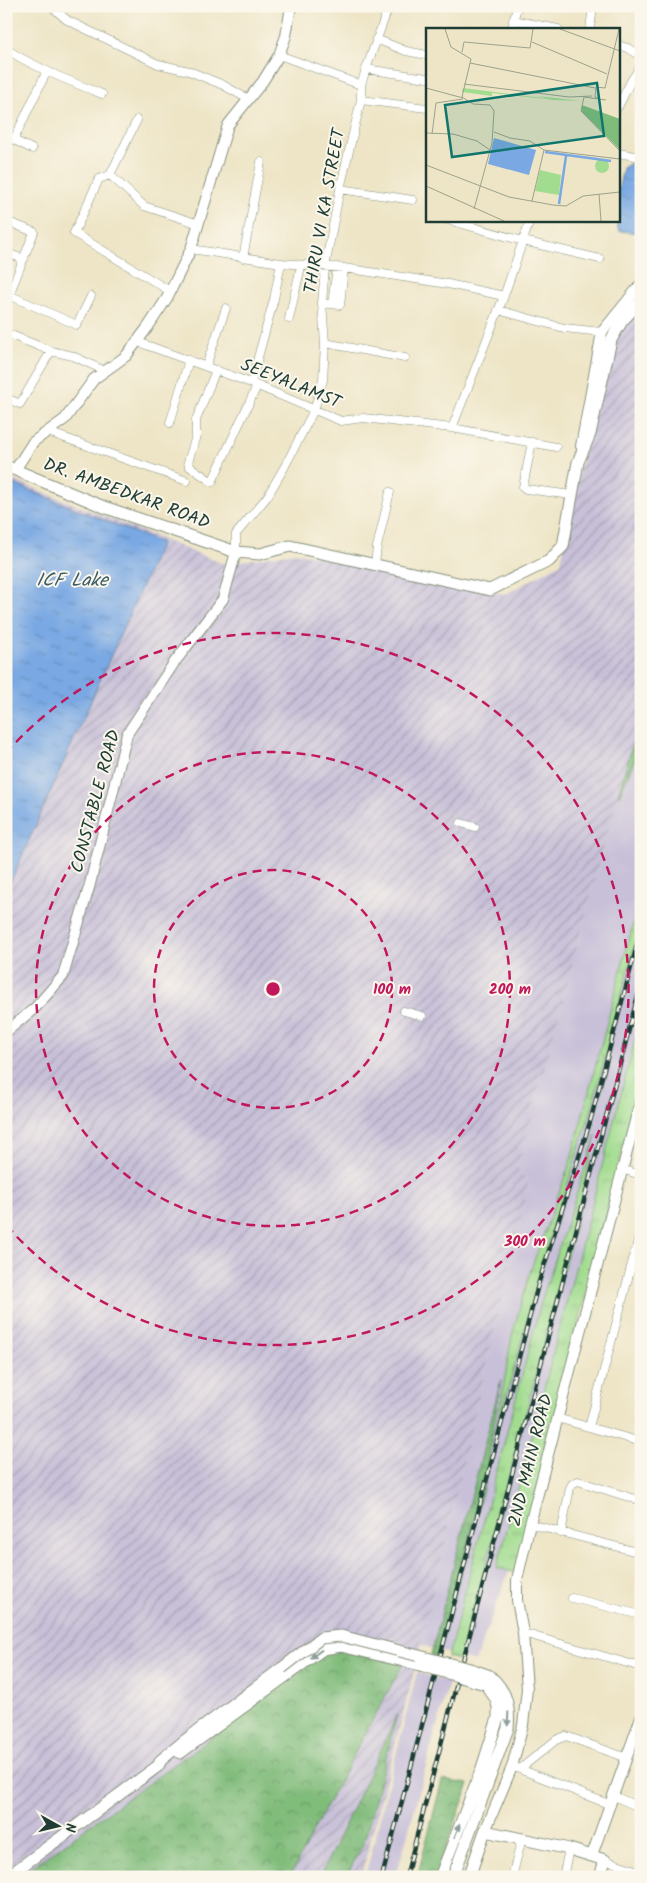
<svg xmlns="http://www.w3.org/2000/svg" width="647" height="1883" font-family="Kalam,sans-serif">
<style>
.industrial{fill:url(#industrial-furrows)}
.railway{fill:#c8c0d8}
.grass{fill:url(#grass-tufts);stroke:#608c62}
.forest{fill:url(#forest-crowns);stroke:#507c57}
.water{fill:url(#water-ripples);stroke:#4c728c}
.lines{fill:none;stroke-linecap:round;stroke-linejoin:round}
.minor-casing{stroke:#86917d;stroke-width:9}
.tertiary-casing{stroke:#86917d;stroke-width:12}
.secondary-casing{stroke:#86917d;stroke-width:13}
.minor{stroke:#fff;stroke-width:8}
.tertiary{stroke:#fff;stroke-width:10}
.secondary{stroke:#fff;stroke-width:11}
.rail-casing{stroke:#1f3d34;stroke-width:4.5}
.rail{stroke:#fbf7ec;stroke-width:2.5;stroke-dasharray:8;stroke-linecap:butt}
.secondary-bridge-casing{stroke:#86917d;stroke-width:13;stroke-linecap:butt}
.secondary-bridge{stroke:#fff;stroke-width:11}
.oneway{fill:#8f9e9a}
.ring{fill:none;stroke:#c2185b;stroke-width:2.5;stroke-dasharray:9 6}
.labels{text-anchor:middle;stroke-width:4;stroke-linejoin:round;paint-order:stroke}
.street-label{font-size:18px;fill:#1f3d34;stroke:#fbf7ec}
.water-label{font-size:19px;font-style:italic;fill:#3a5d69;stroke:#fbf7ec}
.inset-river{fill:none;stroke:#79a8e3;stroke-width:2.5}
.inset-road{fill:none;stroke:#9ba28c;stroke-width:1}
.view{fill:#0f766e;fill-opacity:0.15;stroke:#0f766e;stroke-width:2.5}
.inset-edge{fill:none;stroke:#1f3d34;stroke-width:2.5}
.centre{fill:#c2185b;stroke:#fbf7ec;stroke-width:2.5}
.ring-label{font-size:15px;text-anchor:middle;font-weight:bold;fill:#c2185b;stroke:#fbf7ec;stroke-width:4;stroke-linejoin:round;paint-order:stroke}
</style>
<defs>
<pattern id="industrial-furrows" width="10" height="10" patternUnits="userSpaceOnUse" patternTransform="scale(1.25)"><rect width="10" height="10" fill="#c8c0d8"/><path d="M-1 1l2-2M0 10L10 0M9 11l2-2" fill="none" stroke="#a29db0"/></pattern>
<pattern id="grass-tufts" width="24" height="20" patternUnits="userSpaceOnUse" patternTransform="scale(1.25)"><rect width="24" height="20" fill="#a1dc8f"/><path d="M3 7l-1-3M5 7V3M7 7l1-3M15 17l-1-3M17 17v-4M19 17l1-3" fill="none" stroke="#8abe7c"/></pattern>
<pattern id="forest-crowns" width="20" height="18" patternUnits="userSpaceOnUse" patternTransform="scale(1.25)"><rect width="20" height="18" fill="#80bc7a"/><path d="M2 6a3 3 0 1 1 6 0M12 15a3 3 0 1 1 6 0" fill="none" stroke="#689a65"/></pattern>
<pattern id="water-ripples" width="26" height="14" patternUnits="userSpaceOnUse" patternTransform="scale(1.25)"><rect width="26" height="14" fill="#79a8e3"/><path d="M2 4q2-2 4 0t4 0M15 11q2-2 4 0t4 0" fill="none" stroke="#638ab9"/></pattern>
</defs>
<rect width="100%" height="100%" fill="#fbf7ec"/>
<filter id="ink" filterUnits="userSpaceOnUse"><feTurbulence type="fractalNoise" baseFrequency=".02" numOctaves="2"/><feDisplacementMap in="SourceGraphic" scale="10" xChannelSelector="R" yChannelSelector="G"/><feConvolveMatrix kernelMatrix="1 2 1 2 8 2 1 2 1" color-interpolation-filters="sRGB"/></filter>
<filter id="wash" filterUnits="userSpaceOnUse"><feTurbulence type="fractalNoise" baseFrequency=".0096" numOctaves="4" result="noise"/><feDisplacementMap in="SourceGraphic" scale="20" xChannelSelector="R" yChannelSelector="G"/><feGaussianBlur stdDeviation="1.12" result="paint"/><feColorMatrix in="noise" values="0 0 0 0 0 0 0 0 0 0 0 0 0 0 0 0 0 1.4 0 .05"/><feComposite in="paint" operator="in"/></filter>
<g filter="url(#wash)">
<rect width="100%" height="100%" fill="#eee5c6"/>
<path class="industrial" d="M641,306V710L518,1168L529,1184L421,1645L361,1877H6V477L224,564L294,552L506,594L561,563L606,337Z"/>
<path class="railway" d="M641,710V1074L509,1571L475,1662L421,1645L529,1184L518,1168Z
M417,1672L449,1682L396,1877H365Z"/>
<path class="grass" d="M641,894V922L590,1115L552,1231L495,1437L512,1335L531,1269L570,1163Z
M641,1017V1077L516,1573L497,1568Z
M596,1135L568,1252L461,1661L448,1657L542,1299Z"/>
<path class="forest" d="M641,715V744L619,796L618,795Z
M501,1380L486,1477L438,1657L431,1655Z
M338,1650L403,1664L323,1812L290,1877H18L222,1730L324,1653Z
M397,1715L364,1842L346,1877H320Z
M442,1780L469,1784L436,1877H417Z"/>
<path class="water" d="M636,160L641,161V233L619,231L615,220H618V191L623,168Z
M6,481L161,543L6,892Z"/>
</g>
<g filter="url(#ink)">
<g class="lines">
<g class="minor-casing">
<path id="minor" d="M51,6L67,20L158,64L189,71L223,85L248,99
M513,20L558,29
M512,29L517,6
M590,29L593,6
M376,39L406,51L427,55
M618,45L628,48L641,56
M6,49C36,68 69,81 102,94
M279,55L361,85
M366,69L427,78
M361,100L427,108
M618,107L631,81L641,66
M137,120L110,175L144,206L199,224
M6,136L32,149
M14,139L47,71
M618,153L641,157
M110,175L99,179L74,233L170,291
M340,189L413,200
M448,220L523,241L600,259
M6,221L34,232L6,303
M191,249L281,263L344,268L448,284L504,296
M6,253L24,259
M243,258L261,162
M9,295L77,325L91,296
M322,303L340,305L344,268
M332,304L337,267
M498,310L564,328L602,332
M289,319L301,266
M6,333L51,351L73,356L105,371
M138,342L251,383L341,421L363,418L452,428L556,447
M325,343L405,358
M206,366L226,308
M216,370L196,420V436L188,462L189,466L212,482L257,386
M251,383L274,299L281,263
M6,398L20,404L51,351
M170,423L189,360
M452,428L504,296L530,220
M48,432L187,481
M532,442L523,487L526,489L572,495
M236,552V534L267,497L285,466L314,410L323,380L325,343L322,303L325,267L340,189L361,100V85L366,69L389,6
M375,564L377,547L390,492
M461,823L475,827
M404,1011L422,1016
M621,1169L641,1175
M557,1418L641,1442
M589,1427L641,1229
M530,1524L641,1553
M561,1533L570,1488L572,1484L578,1481L641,1501
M572,1598L641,1615
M523,1633L641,1667
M634,1738L641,1741
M517,1768L611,1805
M520,1769L556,1740L566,1736L627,1758
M614,1796L641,1808
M605,1860L641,1872
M512,1877L522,1838
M563,1877L569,1849"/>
</g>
<g class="tertiary-casing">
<path id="tertiary" d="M581,446L602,332L641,284
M15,470L33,442L65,419L94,379L126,356L148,327L167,298L191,249L228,125L263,81L279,55L286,36L291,6
M6,1032L36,1007L63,976L90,884L127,734L174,663L223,599L236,552
M485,1831L512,1767L523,1725L527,1689L523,1633L517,1600V1580L530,1524L641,1098
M592,1855L641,1717"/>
</g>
<g class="secondary-casing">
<path id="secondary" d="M6,466L104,507L236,552L260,554L290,546L490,590L549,561L563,546L578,462L590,434L611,340L622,321L641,301
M180,1753L323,1649L341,1646L420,1665
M7,1877L158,1766L161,1760L183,1742L282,1668
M440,1877L482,1768L498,1718V1707L496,1699L485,1684
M453,1877L508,1728C510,1707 507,1691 490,1676
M469,1877L485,1831L569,1849L605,1860L600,1877"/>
</g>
<use href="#minor" class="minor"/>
<use href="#tertiary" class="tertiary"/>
<use href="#secondary" class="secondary"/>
<g class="rail-casing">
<path id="rail" d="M382,1877L538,1285L590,1122L641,930
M406,1877L641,984"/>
</g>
<use href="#rail" class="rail"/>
<g class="secondary-bridge-casing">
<path id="secondary-bridge" d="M420,1665L485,1684
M282,1668L321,1638L341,1636L470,1669L490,1676"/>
</g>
<use href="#secondary-bridge" class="secondary-bridge"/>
</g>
<defs><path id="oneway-solid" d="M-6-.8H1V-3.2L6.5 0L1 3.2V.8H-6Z" transform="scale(1.25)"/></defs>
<g class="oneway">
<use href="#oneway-solid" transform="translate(316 1654) rotate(144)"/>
<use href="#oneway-solid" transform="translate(508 1719) rotate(93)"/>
<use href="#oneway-solid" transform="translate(457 1831) rotate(-68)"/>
</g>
</g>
<g class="ring">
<circle cx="273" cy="989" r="119"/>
<circle cx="273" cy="989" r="237"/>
<path d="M6 753A356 356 0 1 1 6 1225"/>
</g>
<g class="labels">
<g class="street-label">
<text transform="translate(324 211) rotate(-80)" y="6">THIRU VI KA STREET</text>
<text transform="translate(291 383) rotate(22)" y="6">SEEYALAMST</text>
<text transform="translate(127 493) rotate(20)" y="6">DR. AMBEDKAR ROAD</text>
<text transform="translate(95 801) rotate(-75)" y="6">CONSTABLE ROAD</text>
<text transform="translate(530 1460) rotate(-76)" y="6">2ND MAIN ROAD</text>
</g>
<g class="water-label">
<text x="72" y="586">ICF Lake</text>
</g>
</g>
<g transform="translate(426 28)">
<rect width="194" height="194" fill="#eee5c6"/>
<path d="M37,60L124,71L111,68L155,73L128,72L49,63L66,65V68L36,64Z" fill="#a1dc8f"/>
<path d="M156,77L194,91V122L156,84Z" fill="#80bc7a"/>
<path d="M169 138a7 7 0 1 1 14 0a7 7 0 1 1-14 0ZM114,142L135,147L133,167L109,163Z" fill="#a1dc8f"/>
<path d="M68,110L110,122L103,147L62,136Z" fill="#79a8e3"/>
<path class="inset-river" d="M119,124L185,133M133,176L140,128"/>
<path class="inset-road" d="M19,1L25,19L45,31L36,69L47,76L64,77L68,83L66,115L48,181M134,1L194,23M106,14L181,46M36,24L38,14L104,20L107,1M44,35L169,60M38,56L143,69L166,68M0,60L37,70M172,70L169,69L170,59L179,60L193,1M180,72L158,69L155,83L194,123M68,104L84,110L104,113L118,122L194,131M0,105L27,106L51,113L64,122M6,106L10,75L37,71M0,137L83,169L127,177L140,178L157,168L194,164M0,158L78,193M173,166L175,193M106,173L118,122"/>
<path class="view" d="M171,55L178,108L26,129L19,77Z"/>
<rect width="194" height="194" class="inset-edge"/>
</g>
<circle cx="273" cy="989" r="8" class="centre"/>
<g class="ring-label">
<text x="392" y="994">100 m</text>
<text x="510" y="994">200 m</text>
<text x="525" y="1246">300 m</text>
</g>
<rect width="647" height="1883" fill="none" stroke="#fbf7ec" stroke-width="25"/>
<g transform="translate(58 1826) rotate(98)" stroke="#fbf7ec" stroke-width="4" paint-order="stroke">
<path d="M0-4L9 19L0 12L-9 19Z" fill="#1f3d34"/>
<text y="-8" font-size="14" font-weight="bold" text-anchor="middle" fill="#1f3d34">N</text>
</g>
</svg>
